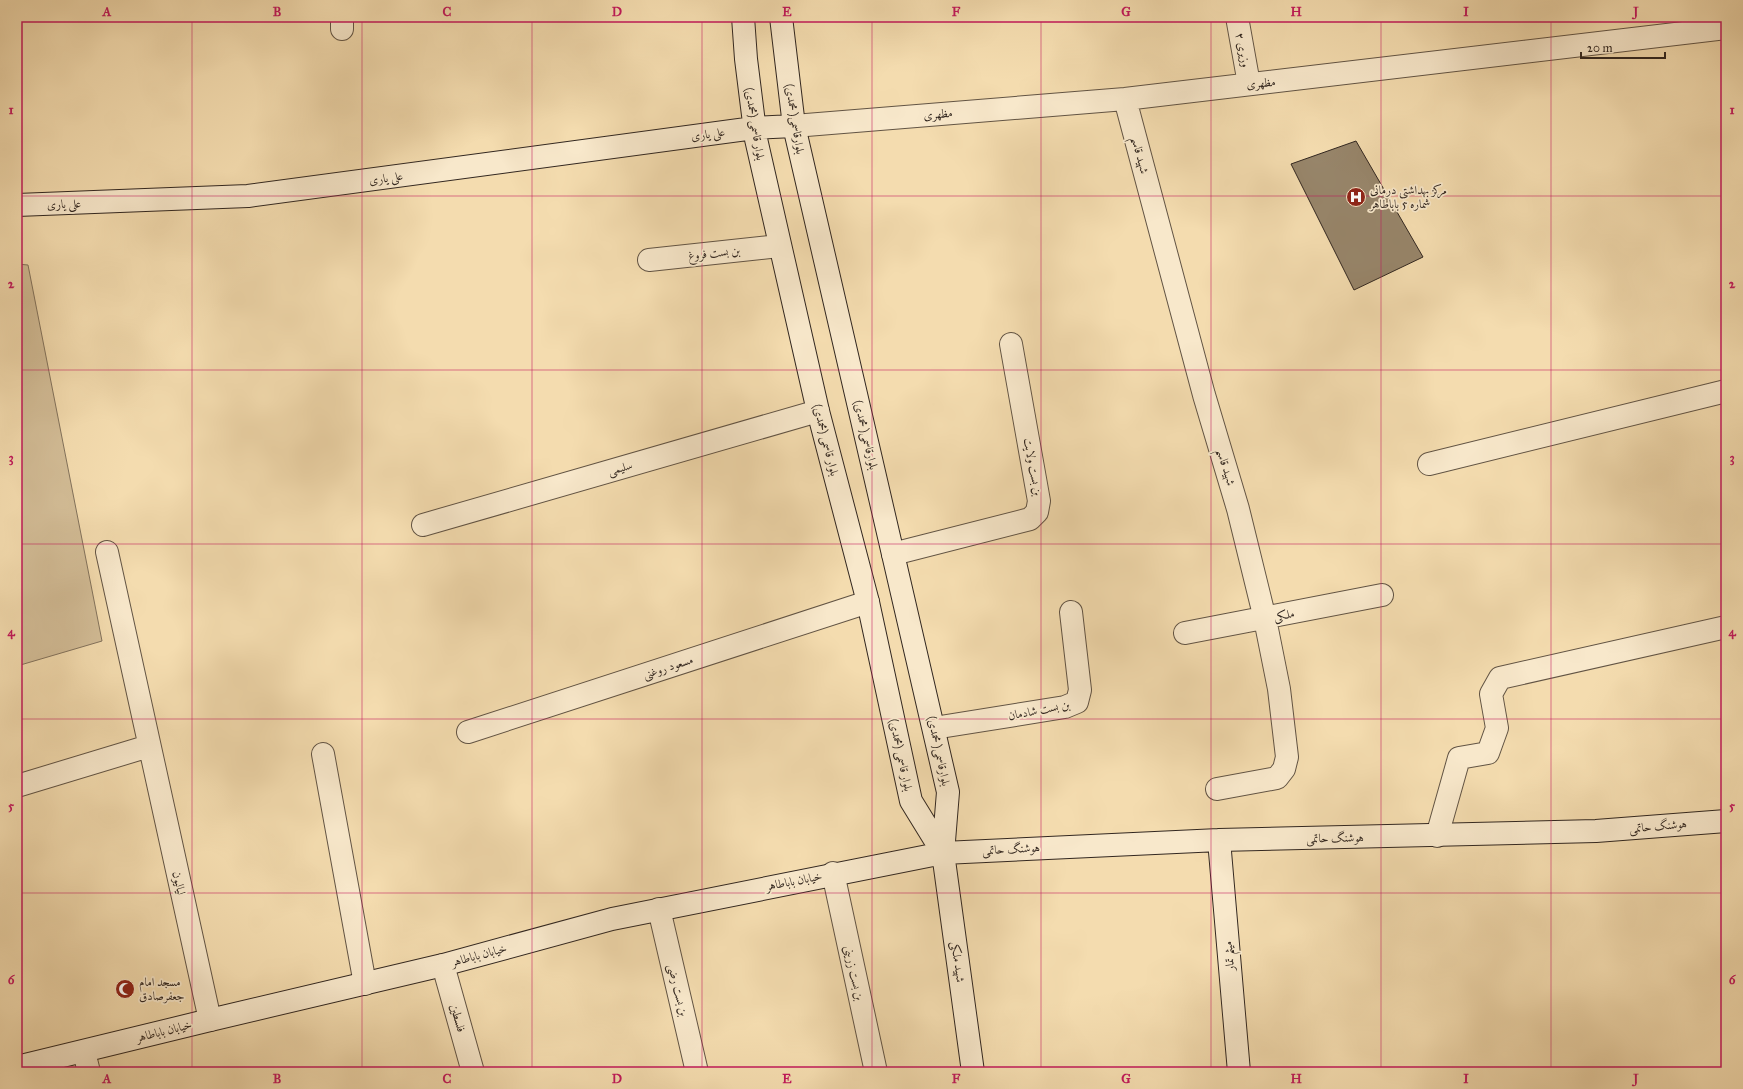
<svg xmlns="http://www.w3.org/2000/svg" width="1743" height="1089" font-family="'IM FELL Great Primer',Amiri,serif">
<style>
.green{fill:#d3bd97;stroke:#82725c}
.building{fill:#97856a;stroke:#322720}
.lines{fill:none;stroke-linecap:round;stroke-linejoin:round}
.street-casing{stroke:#625444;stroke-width:24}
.secondary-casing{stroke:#322720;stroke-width:24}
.street{stroke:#f8e8cb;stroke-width:22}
.secondary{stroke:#f8e8cb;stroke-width:22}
.grid{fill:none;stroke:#c2185b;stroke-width:1;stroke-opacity:0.55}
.labels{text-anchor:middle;stroke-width:3.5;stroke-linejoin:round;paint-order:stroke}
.street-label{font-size:12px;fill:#322720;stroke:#f8e8cb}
.poi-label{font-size:12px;fill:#322720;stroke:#f8e8cb;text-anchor:start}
.neatline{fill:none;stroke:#c2185b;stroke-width:1.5}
.grid-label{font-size:13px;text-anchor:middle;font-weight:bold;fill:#c2185b}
</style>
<rect width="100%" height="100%" fill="#f4dcaf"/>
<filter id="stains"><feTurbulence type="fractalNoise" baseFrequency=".005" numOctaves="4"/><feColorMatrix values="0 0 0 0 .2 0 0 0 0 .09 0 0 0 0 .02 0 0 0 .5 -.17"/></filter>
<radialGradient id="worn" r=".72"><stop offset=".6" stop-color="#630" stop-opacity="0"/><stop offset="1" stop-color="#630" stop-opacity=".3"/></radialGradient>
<path class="green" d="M17,264L28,265L102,641L17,666Z"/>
<path class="building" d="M1356,141L1423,257L1354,290L1291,164Z"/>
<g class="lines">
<g class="street-casing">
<path id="street" d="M342,17V29
M1237,17L1249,84
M1125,99L1204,395L1238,509L1265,619L1279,689L1287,757L1284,769L1277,778L1217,789
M794,126L1125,99L1726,28
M649,260L779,246
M1429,464L1726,391
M423,525L818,411
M107,552L210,1020
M893,554L1030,519L1037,512L1039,501L1011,344
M1185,633L1382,595
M934,728L1065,707L1077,702L1080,690L1071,612
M468,732L868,602
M323,754L365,984
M17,786L149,746
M1437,836L1459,758L1488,753L1497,728L1491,694L1500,678L1726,627
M833,873L876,1072
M659,909L697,1072
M443,965L473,1072
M84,1052L89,1072"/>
</g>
<g class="secondary-casing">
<path id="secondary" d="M743,17L746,59L756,139L818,411L868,602L911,801L943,853
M781,17L794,126L948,792L943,853L973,1072
M17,205L248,196L754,128L794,126
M1219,840L1239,1072
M17,1067L210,1020L443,965L612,919L943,853L1219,840L1596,831L1726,821"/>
</g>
<use href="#street" class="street"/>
<use href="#secondary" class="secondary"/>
</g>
<path class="grid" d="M192,17V1072M362,17V1072M532,17V1072M702,17V1072M872,17V1072M1041,17V1072M1211,17V1072M1381,17V1072M1551,17V1072M17,196H1726M17,370H1726M17,544H1726M17,719H1726M17,893H1726"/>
<defs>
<g id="hospital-disc" transform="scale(1)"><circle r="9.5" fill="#8f2418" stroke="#f8e8cb"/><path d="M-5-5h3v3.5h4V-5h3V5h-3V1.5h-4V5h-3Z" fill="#fff"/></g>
<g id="mosque-disc" transform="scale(1)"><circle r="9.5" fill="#8f2418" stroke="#f8e8cb"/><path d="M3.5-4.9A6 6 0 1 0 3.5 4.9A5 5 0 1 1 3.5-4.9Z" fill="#fff"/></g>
</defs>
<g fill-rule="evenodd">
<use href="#hospital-disc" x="1356" y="197"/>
<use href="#mosque-disc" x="125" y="989"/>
</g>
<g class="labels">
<g class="street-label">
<text transform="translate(1243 50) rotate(79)" y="4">وزیری ۲</text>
<text transform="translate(1261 83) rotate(-5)" y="4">مظهری</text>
<text transform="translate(938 114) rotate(-5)" y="4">مظهری</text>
<text transform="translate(795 119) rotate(81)" y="4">بلوارقاسمی( محمدی)</text>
<text transform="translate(755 124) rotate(81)" y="4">بلوار قاسمی (محمدی)</text>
<text transform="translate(708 134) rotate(-8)" y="4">علی یاری</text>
<text transform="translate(1140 155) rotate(75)" y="4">شهید قاسم</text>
<text transform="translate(386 178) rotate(-8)" y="4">علی یاری</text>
<text transform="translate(64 204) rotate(-2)" y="4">علی یاری</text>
<text transform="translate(714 253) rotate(-6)" y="4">بن بست فروغ</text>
<text transform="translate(866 435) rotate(77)" y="4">بلوارقاسمی( محمدی)</text>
<text transform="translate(826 440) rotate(76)" y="4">بلوار قاسمی (محمدی)</text>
<text transform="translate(1033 467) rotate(80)" y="4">بن بست ولایت</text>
<text transform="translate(1226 467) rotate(73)" y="4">شهید قاسم</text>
<text transform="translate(620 468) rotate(-16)" y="4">سلیمی</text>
<text transform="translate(1284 615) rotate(-11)" y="4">ملکی</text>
<text transform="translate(668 667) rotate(-18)" y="4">مسعود روغنی</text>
<text transform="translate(1039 710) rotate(-11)" y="4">بن بست شادمان</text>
<text transform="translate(939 751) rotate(78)" y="4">بلوارقاسمی( محمدی)</text>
<text transform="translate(901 755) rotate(78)" y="4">بلوار قاسمی (محمدی)</text>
<text transform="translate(1658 826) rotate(-5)" y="4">هوشنگ حاتمی</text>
<text transform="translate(1335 838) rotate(-1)" y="4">هوشنگ حاتمی</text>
<text transform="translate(1011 849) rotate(-3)" y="4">هوشنگ حاتمی</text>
<text transform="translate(794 881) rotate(-11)" y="4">خیابان باباطاهر</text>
<text transform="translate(179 883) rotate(77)" y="4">لیالیون</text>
<text transform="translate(479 955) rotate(-15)" y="4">خیابان باباطاهر</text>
<text transform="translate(1229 956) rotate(-95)" y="4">میثم تمار</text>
<text transform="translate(958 962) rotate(82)" y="4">شهید ملکی</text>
<text transform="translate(854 973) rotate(78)" y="4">بن بست زرینی</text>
<text transform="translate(678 990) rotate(77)" y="4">بن بست رضی</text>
<text transform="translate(458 1018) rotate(74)" y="4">فلسطین</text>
<text transform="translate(164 1031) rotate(-14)" y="4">خیابان باباطاهر</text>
</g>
<g class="poi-label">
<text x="1370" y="194">مرکز بهداشتی درمانی<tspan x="1370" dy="14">شماره 5 باباطاهر</tspan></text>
<text x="139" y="986">مسجد امام<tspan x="139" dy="14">جعفرصادق</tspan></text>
</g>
</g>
<rect width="1743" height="1089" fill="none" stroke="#f4dcaf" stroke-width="44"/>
<path d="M1581 52v6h84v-6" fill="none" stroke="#322720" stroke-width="2"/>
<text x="1587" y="52" font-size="12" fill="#322720" stroke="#f8e8cb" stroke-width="3" paint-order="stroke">20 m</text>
<rect x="22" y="22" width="1699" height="1045" class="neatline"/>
<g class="grid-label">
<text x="107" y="16">A</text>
<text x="277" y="16">B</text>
<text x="447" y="16">C</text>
<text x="617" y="16">D</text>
<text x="787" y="16">E</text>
<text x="956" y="16">F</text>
<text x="1126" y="16">G</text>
<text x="1296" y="16">H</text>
<text x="1466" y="16">I</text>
<text x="1636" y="16">J</text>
<text x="11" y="114">1</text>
<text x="1732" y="114">1</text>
<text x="11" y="288">2</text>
<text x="1732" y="288">2</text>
<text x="11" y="462">3</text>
<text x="1732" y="462">3</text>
<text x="11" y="636">4</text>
<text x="1732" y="636">4</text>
<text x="11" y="810">5</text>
<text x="1732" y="810">5</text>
<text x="11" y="984">6</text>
<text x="1732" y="984">6</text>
<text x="107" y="1083">A</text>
<text x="277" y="1083">B</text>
<text x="447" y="1083">C</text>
<text x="617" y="1083">D</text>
<text x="787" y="1083">E</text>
<text x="956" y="1083">F</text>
<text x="1126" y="1083">G</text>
<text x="1296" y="1083">H</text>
<text x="1466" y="1083">I</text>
<text x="1636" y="1083">J</text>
</g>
<rect width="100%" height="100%" filter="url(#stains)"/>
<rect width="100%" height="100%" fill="url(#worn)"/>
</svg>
